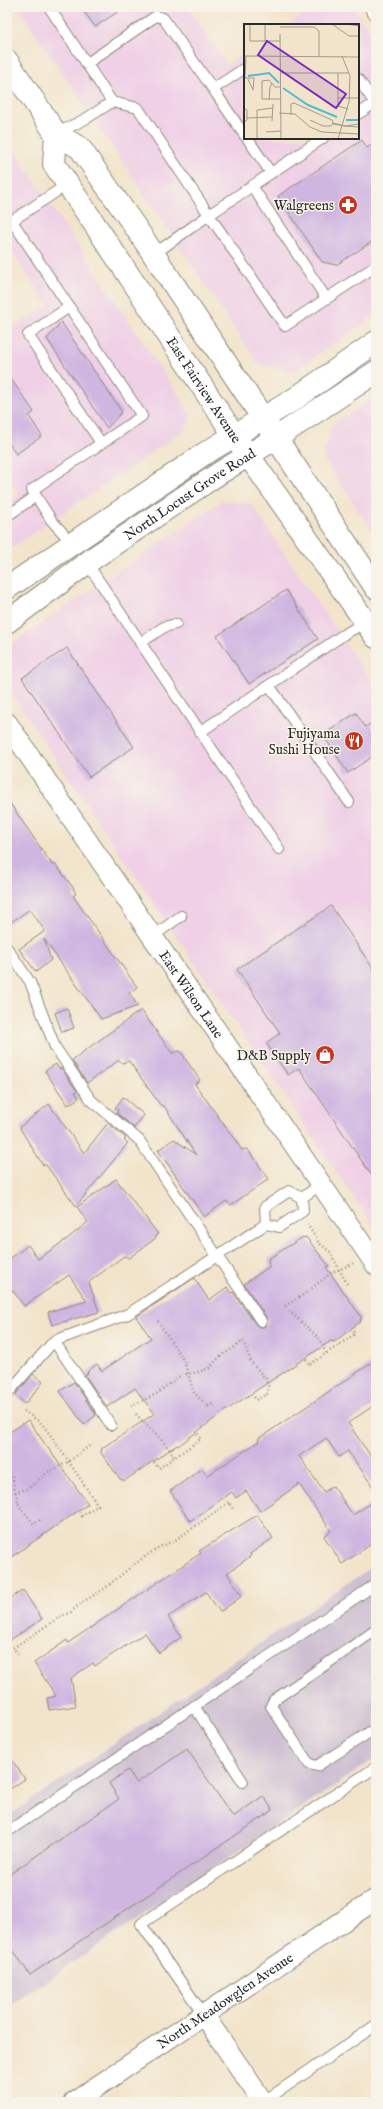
<svg xmlns="http://www.w3.org/2000/svg" width="383" height="2109" font-family="'IM FELL English',serif">
<style>
.built{fill:#efd0e6}
.industrial{fill:#cdbed2}
.building{fill:#cfb6e1}
.lines{fill:none;stroke-linecap:round;stroke-linejoin:round}
.lane-casing{stroke:#8e887b;stroke-width:12}
.street-casing{stroke:#8e887b;stroke-width:22}
.secondary-casing{stroke:#8e887b;stroke-width:24}
.primary-casing{stroke:#8e887b;stroke-width:24}
.path{stroke:#8e887b;stroke-width:2.5;stroke-dasharray:1 3;stroke-linecap:butt}
.lane{stroke:#fff;stroke-width:10}
.street{stroke:#fff;stroke-width:20}
.secondary{stroke:#fff;stroke-width:22}
.primary{stroke:#fff;stroke-width:22}
.labels{text-anchor:middle;stroke-width:3;stroke-linejoin:round;paint-order:stroke}
.poi-label{font-size:14px;fill:#2b2b2b;stroke:#f7f3e8;text-anchor:end}
.street-label{font-size:14px;fill:#2b2b2b;stroke:#f7f3e8}
.inset-river{fill:none;stroke:#58b9d6;stroke-width:2}
.inset-road{fill:none;stroke:#a29a8b;stroke-width:1}
.view{fill:#7b2cbf;fill-opacity:0.15;stroke:#7b2cbf;stroke-width:2}
.inset-edge{fill:none;stroke:#2b2b2b;stroke-width:2}
</style>
<rect width="100%" height="100%" fill="#f7f3e8"/>
<filter id="ink" filterUnits="userSpaceOnUse"><feTurbulence type="fractalNoise" baseFrequency=".025" numOctaves="2"/><feDisplacementMap in="SourceGraphic" scale="8" xChannelSelector="R" yChannelSelector="G"/><feConvolveMatrix kernelMatrix="1 2 1 2 8 2 1 2 1" color-interpolation-filters="sRGB"/></filter>
<filter id="wash" filterUnits="userSpaceOnUse"><feTurbulence type="fractalNoise" baseFrequency=".012" numOctaves="4" result="noise"/><feDisplacementMap in="SourceGraphic" scale="16" xChannelSelector="R" yChannelSelector="G"/><feGaussianBlur stdDeviation="0.9" result="paint"/><feColorMatrix in="noise" values="0 0 0 0 0 0 0 0 0 0 0 0 0 0 0 0 0 1.4 0 .05"/><feComposite in="paint" operator="in"/></filter>
<g filter="url(#wash)">
<rect width="100%" height="100%" fill="#f2e4cb"/>
<path class="built" d="M18,7H188L226,65L245,53V138H358V25H287L314,7H353L376,40V315L294,371L259,365Z
M7,140L191,414L186,429L7,551V503L19,495L7,478V344L11,342L7,332L48,305L7,244Z
M376,395V537L323,458L331,426Z
M223,500L251,504L376,689V1230L7,687V647Z"/>
<path class="industrial" d="M376,1564V1758L7,2007V1817Z"/>
<g id="blocks">
<path class="building" d="M81,7H125L95,27Z
M362,140L367,148L376,142V239L336,265L322,262L278,196Z
M61,322L122,412L107,428L47,339Z
M7,373L34,412L29,416L42,436L16,454L7,441Z
M286,590L318,639L249,684L217,636Z
M67,648L134,747L89,777L22,678Z
M356,713L365,727L370,724L376,734V754L348,773L323,735Z
M7,799L53,866L55,864L72,886L76,894L73,896L137,987L129,993L138,1006L101,1019L44,939L51,960L36,972L19,949L45,931L30,909L7,925Z
M331,906L376,973V1182L299,1068L288,1075L266,1043L280,1033L237,969Z
M67,1008L74,1028L62,1032L55,1013Z
M141,1010L172,1053L180,1051L200,1080L195,1084L242,1150L247,1149L269,1179L231,1205L226,1201L204,1217L158,1150L174,1139L196,1155L164,1106H161L129,1061L122,1063L119,1060L87,1083L72,1060Z
M56,1064L59,1069L61,1068L77,1091L75,1092L79,1098L68,1105L45,1071Z
M123,1097L144,1115L134,1128L117,1113L118,1110L115,1108Z
M49,1104L84,1153L108,1123L126,1138L124,1140L128,1143L76,1206L46,1165H43L21,1130L20,1127Z
M116,1179L158,1234L155,1236L157,1237L129,1258L124,1256L89,1282L99,1312L52,1325L48,1312L87,1301L69,1275L24,1306L7,1283V1261L28,1245L38,1259L67,1239L88,1222L77,1207Z
M303,1237L304,1238L306,1237L329,1266L326,1267L362,1318L360,1319L361,1321L334,1342L331,1341L222,1413L178,1446L177,1445L124,1481L123,1479L121,1480L101,1453L102,1448L154,1414L135,1388L107,1407L85,1375L88,1373L87,1372L97,1364L102,1371L151,1338L136,1317L194,1278L209,1300L227,1287L232,1293L233,1292L256,1325L259,1327H264L267,1323V1318L244,1284L269,1267L268,1259Z
M376,1360V1404L348,1423L376,1464V1491L348,1451L339,1457L326,1438L299,1456L324,1492L333,1486L353,1515L376,1500V1541L342,1564L324,1536L331,1531L299,1484L260,1511L246,1491L236,1498L232,1492L190,1521L170,1491L202,1469L207,1476L259,1441L258,1439Z
M33,1374L43,1382L25,1404L15,1395Z
M74,1382L96,1415L84,1425L60,1391Z
M28,1420L88,1504L7,1560V1434Z
M257,1515L273,1538L250,1554L251,1556L227,1573L242,1596L220,1612L206,1592L168,1617L181,1637L159,1653L145,1633L95,1666L93,1663L71,1678L76,1706L49,1710L47,1698L56,1696L34,1663L67,1640L68,1643L201,1553L199,1551Z
M23,1590L42,1619L7,1642V1601Z
M187,1749L233,1817L263,1796L273,1810L30,1975L7,1941V1876L119,1799L109,1783L128,1770L137,1783Z
M7,1753L25,1779L7,1791Z"/>
</g>
</g>
<g filter="url(#ink)">
<use href="#blocks" fill-opacity="0" stroke="#8e887b" stroke-width="1"/>
<g class="lines">
<g class="lane-casing">
<path id="lane" d="M49,7L112,102L138,108L209,215L154,254
M86,64L156,16L163,18L213,89
M245,68L213,89L245,136
M358,79L375,103
M358,114L375,103L376,105
M56,134L87,118L112,102
M247,138L271,173
M323,138L209,215L285,326L376,266
M252,186L326,298
M12,221L142,416L32,490L52,521L72,543
M7,224L68,184
M69,307L28,335L101,443
M7,516L36,496
M87,563L279,849
M140,643L164,627L176,624
M269,685L349,802
M200,732L343,635L366,622
M152,937L181,916
M7,948L30,982L55,1047L91,1100L139,1140L261,1321
M289,1191L302,1198L303,1211L279,1227L266,1224L265,1207Z
M302,1198L321,1184
M54,1341L111,1425
M7,1394L54,1341L128,1314L266,1224
M376,1630L274,1700L271,1706L309,1764L317,1766L376,1728
M194,1706L243,1782
M7,1832L376,1584
M203,2014L141,1924L376,1767
M263,2102L376,2025"/>
</g>
<g class="street-casing">
<g id="street">
<path d="M375,7L376,9"/>
<path id="s1" d="M7,723L376,1265"/>
<path d="M203,2014L263,2102"/>
<path id="s2" d="M74,2102L376,1899"/>
</g>
</g>
<g class="secondary-casing">
<g id="secondary">
<path d="M7,588L204,454L293,400L376,342"/>
<path id="s3" d="M7,622L95,557L218,474L276,438L376,372"/>
</g>
</g>
<g class="primary-casing">
<g id="primary">
<path d="M7,61L56,134L80,148L138,231L376,588"/>
<path id="s4" d="M56,134L54,164L128,274L234,435L376,637"/>
</g>
</g>
<path class="path" d="M307,1224L319,1243L330,1252L348,1286
M285,1306L303,1295L331,1273L354,1263
M289,1311L318,1337L326,1353
M158,1321L184,1361L194,1393L208,1406L213,1404
M306,1359L309,1365L355,1334L352,1329
M131,1406L158,1393L181,1375L199,1372L209,1368L220,1357L243,1341L251,1362L266,1379L269,1388L267,1394L256,1400L252,1394
M24,1411L40,1422L49,1433L98,1505L82,1516L80,1512
M136,1414C149,1429 165,1440 174,1457
M154,1462L159,1468L201,1439L196,1432
M7,1470L12,1477L19,1506L34,1524L40,1520
M7,1494L28,1489L48,1472L68,1462L92,1444
M18,1654L13,1648L61,1616L70,1613L81,1603L104,1589L132,1566L159,1547L174,1541L229,1502L233,1509"/>
<use href="#lane" class="lane"/>
<use href="#street" class="street"/>
<use href="#secondary" class="secondary"/>
<use href="#primary" class="primary"/>
</g>
</g>
<defs>
<g id="pharmacy-disc" transform="scale(1)"><circle r="9.5" fill="#c8321e" stroke="#f7f3e8"/><path d="M-2-6h4v4h4v4h-4v4h-4v-4h-4v-4h4Z" fill="#fff"/></g>
<g id="restaurant-disc" transform="scale(1)"><circle r="9.5" fill="#c8321e" stroke="#f7f3e8"/><path d="M-5-6h1v4h1v-4h1v4h1v-4h1v5L-1.5 .5V6h-2V.5L-5-1ZM5-6V6H3V1.5H1.5Q1.5-4 5-6Z" fill="#fff"/></g>
<g id="shop-disc" transform="scale(1)"><circle r="9.5" fill="#c8321e" stroke="#f7f3e8"/><path d="M-5-2.5h2.3a2.7 3.5 0 0 1 5.4 0H5L5.5 6h-11ZM-1.5-2.5h3a1.5 2.3 0 0 0-3 0Z" fill="#fff"/></g>
</defs>
<g fill-rule="evenodd">
<use href="#pharmacy-disc" x="348" y="205"/>
<use href="#restaurant-disc" x="354" y="741"/>
<use href="#shop-disc" x="325" y="1055"/>
</g>
<g class="labels">
<g class="poi-label">
<text x="334" y="210">Walgreens</text>
<text x="340" y="738">Fujiyama<tspan x="340" dy="16">Sushi House</tspan></text>
<text x="311" y="1060">D&amp;B Supply</text>
</g>
<g class="street-label">
<text dy="5" stroke="none"><textPath href="#s4" startOffset="301">East Fairview Avenue</textPath></text>
<text dy="5" stroke="none"><textPath href="#s3" startOffset="223">North Locust Grove Road</textPath></text>
<text dy="5" stroke="none"><textPath href="#s1" startOffset="328">East Wilson Lane</textPath></text>
<text dy="5" stroke="none"><textPath href="#s2" startOffset="182">North Meadowglen Avenue</textPath></text>
</g>
</g>
<g transform="translate(244 24)">
<rect width="115" height="115" fill="#f2e4cb"/>
<path class="inset-river" d="M4,52L25,49L35,59M39,64L64,81L93,93M102,96H115"/>
<path class="inset-road" d="M6,0V17H36M21,0V17M88,0L105,12H115M102,0L115,2M36,3H70L75,7V32M36,10L37,115M0,32L115,33M36,49H105M94,49V82L104,85M1,54H10L9,66L4,55M1,54L2,32M36,63H31L25,56L18,57V75H37M94,74H115M25,76L26,63L28,59M0,84L3,86V96L0,98M35,89L51,90L66,103L78,108L115,110M47,91V80L50,79L88,96L89,99M3,94L28,93M66,96L79,102H87L89,99L101,102L89,100M28,97L29,80M101,102L115,103M101,102L115,100M22,108L37,107M13,115V86L29,84M94,115L105,78L106,52L98,32"/>
<path class="view" d="M23,17L102,70L92,84L14,31Z"/>
<rect width="115" height="115" class="inset-edge"/>
</g>
<rect width="383" height="2109" fill="none" stroke="#f7f3e8" stroke-width="24"/>
</svg>
